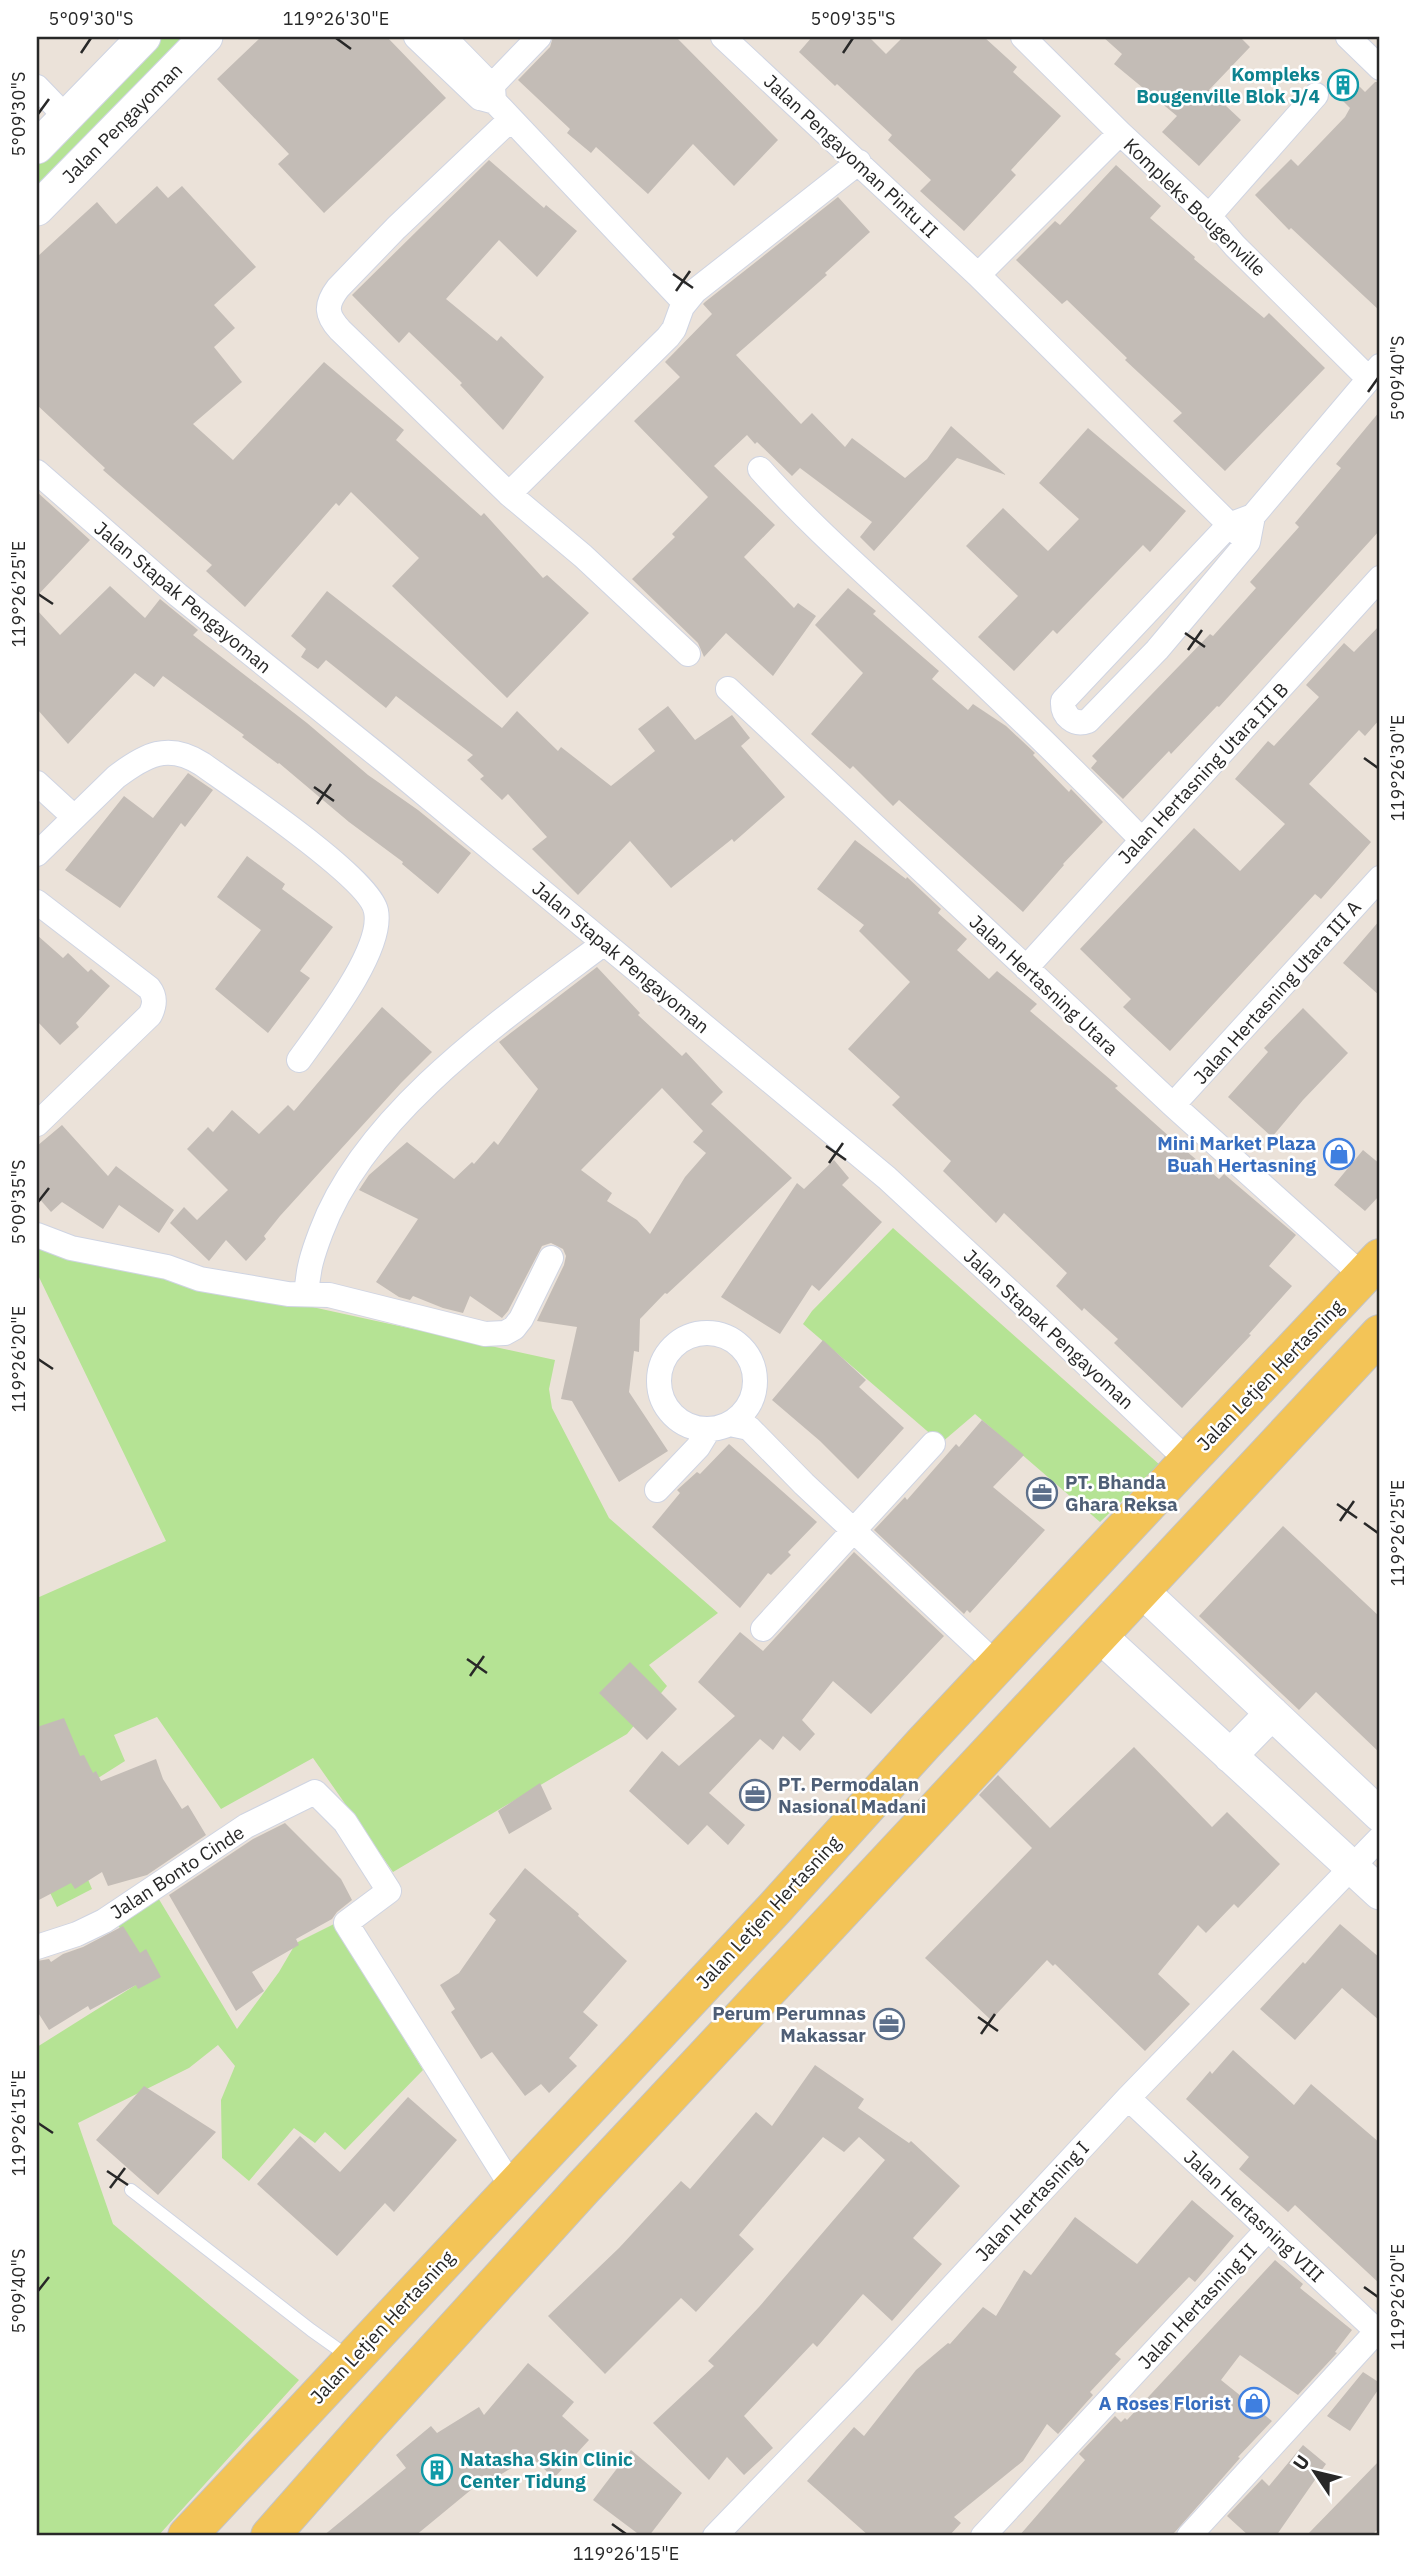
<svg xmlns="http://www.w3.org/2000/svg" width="1417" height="2573" font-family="'IBM Plex Sans',sans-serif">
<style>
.green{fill:#b5e394}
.building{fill:#c3bcb6;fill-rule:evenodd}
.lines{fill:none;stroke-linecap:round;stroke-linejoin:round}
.lane-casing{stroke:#cfd4e2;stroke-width:14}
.street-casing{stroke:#cfd4e2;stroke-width:26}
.secondary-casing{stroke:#cfd4e2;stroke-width:35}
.primary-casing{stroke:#c3c3c3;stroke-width:40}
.lane{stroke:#fff;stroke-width:12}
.street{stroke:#fff;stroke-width:24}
.secondary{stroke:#fff;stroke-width:33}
.primary{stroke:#f3c457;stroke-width:38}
.ticks{fill:none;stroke:#282828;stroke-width:2.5}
.labels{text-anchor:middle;stroke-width:5;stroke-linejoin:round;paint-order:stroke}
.culture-label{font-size:19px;font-weight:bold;fill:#0d838f;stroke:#fff;text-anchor:end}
.street-label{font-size:19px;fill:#282828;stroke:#fff}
.shop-label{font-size:19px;font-weight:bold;fill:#366cbe;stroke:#fff;text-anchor:end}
.service-label{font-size:19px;font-weight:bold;fill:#4e5e75;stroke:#fff;text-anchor:start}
.neatline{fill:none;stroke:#282828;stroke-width:2.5}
.ticks-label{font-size:18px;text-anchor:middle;fill:#282828}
</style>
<rect width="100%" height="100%" fill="#ebe2d9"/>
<path class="green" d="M161,37H192L37,194V164Z
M893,1228L1160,1465L1100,1522L975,1414L941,1443L803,1324L812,1311Z
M37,1247L555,1360L549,1389L552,1408L609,1518L718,1613L649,1665L667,1686L627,1734L393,1872L313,1758L221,1809L157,1717L114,1735L125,1761L87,1785L65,1825L92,1889L57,1907L37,1866V1598L166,1541L37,1273Z
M151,1886L237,2029L279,1972L296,1943L334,1924L423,2070L345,2150L325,2132L315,2143L294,2128L249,2181L222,2158L221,2100L235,2066L218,2045L189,2068L78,2123L113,2224L299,2380L158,2536H37V2047L150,1976L111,1914Z"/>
<path class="building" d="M261,37H387L446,98L324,213L278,164L289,154L217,79Z
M553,37H676L778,140L734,186L693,144L648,194L596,147L591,153L567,133L570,129L518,80L550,47Z
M812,37H869L886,54L903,37H984L1017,67L1013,72L1061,116L1011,170L1016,175L964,231L920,191L931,180L888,140L892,135L837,84L835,86L799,52Z
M1103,37H1240L1250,47L1209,90L1241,120L1199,166L1162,132L1177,116L1114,64L1122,54Z
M1343,70L1365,92L1375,82H1380V311L1291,228L1289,230L1255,195L1291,159L1298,166L1345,117L1350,108L1328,86Z
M489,160L544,208L546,205L577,231L537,277L499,240L446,299L497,341L501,336L544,377L503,430L460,385L462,383L409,332L399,343L352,295Z
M1116,165L1161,206L1150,218L1195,257L1194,259L1264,318L1269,313L1325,368L1225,471L1173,421L1182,413L1125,360L1127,358L1067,300L1062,304L1016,260L1055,221L1060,225Z
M157,186L168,198L182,186L256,267L214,305L235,328L214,347L242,382L193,424L233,460L324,362L404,430L396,440L481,516L484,513L543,578L547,575L589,613L507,698L392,586L419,558L351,492L339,506L336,503L245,607L206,571L212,565L103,470L105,468L37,405V257L97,202L116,224Z
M838,197L870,232L825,273L827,275L736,355L801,424L812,413L845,447L852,438L905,478L927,459L951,426L1006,475L957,458L874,551L860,537L872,522L800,468L792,476L757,442L755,444L747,435L714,466L775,525L744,557L794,608L798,603L816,616L773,676L726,633L704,657L698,643L632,579L675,537L672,534L708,497L634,421L680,377L665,362L712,314L703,304L705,302Z
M1380,411V530L1219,707L1217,706L1171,754L1169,751L1123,799L1091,768L1097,761L1092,756L1210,634L1213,636L1256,588L1250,582L1299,527L1295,523L1341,468L1336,464Z
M1088,428L1186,511L1150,552L1143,545L1057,634L1053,630L1014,671L978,637L1018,596L966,546L1003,508L1048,551L1079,519L1039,483Z
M37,492L90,540L37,596Z
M110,586L145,618L160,599L198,630L193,635L307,723L368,775L418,810L471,853L438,894L402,864L403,862L349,822L279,763L278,764L242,737L244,735L163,676L154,687L135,673L68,744L37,709V610L60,635Z
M848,588L876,611L873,614L939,671L932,679L968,710L973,704L1006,726L1035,753L1033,755L1069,792L1071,789L1103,822L1063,864L1064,865L1023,912L899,800L893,806L853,766L850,769L811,734L863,673L815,625Z
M327,591L502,728L517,711L558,751L561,747L611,786L655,751L638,729L668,706L695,740L732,715L750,738L741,746L785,797L734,842L732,839L671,888L630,841L578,895L532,849L547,837L508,794L502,800L480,779L484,776L467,760L473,755L396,696L386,708L326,660L318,669L301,657L306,649L291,636Z
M1380,625V719L1365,736L1359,730L1309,784L1371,842L1321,899L1315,894L1170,1051L1123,1007L1131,999L1080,949L1194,828L1240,871L1285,824L1235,779L1268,741L1274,746L1319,697L1306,685L1344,643L1354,652Z
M188,773L213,790L185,827L181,823L120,908L65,870L124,796L153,818Z
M855,840L906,879L907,877L941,909L938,913L967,939L957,950L989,979L997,971L1037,1004L1030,1011L1118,1086L1115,1088L1171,1138L1219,1179L1224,1174L1296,1235L1269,1266L1292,1286L1249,1334L1251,1335L1182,1408L1114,1343L1118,1339L1084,1308L1082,1311L1056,1286L1067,1273L1004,1213L996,1223L943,1171L951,1161L892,1105L900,1097L848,1049L910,982L859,931L864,925L817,889Z
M247,856L285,884L282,889L333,927L300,971L310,978L268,1033L215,989L261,930L217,897Z
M1380,920V996L1343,963Z
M37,935L63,958L68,953L88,972L91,969L110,986L76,1023L79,1027L60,1045L37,1021Z
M597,967L640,1013L638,1015L682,1056L686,1052L723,1092L711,1104L792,1178L667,1294L665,1293L640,1319L639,1352L634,1351L629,1392L668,1451L619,1482L572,1401L561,1399L577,1327L537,1321L564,1265L566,1256L563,1249L551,1243L542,1246L508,1311L502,1318L470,1296L463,1313L443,1308L413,1296L410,1300L399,1297L376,1282L418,1219L359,1190L369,1175L407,1142L454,1179L472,1162L474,1164L494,1141L498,1145L538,1089L499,1042ZM662,1088L703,1131L693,1142L706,1153L685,1177L650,1234L637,1220L607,1201L612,1193L581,1170Z
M382,1007L432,1052L401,1083L280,1216L264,1236L266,1239L246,1261L226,1240L209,1261L170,1223L184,1207L197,1220L228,1190L187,1149L208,1127L213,1132L232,1110L259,1134L288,1105L294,1111Z
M1303,1008L1348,1053L1303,1100L1272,1137L1228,1097L1268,1052L1264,1048Z
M62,1125L108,1176L116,1166L174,1210L159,1233L119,1205L103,1229L62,1202L51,1212L37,1196V1146Z
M1363,1150L1380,1164V1195L1365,1211L1334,1185Z
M834,1160L849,1178L842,1185L882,1222L819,1291L812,1285L780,1334L721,1297L797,1183L804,1189Z
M823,1340L866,1380L859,1387L904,1428L858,1479L820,1441L772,1400Z
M982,1420L1024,1455L993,1487L1045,1530L970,1613L967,1610L964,1614L874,1530L905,1497L907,1500L956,1444L959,1447Z
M729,1444L817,1522L788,1552L791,1555L771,1575L768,1573L740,1608L652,1527L680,1493L677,1490L697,1472L700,1474Z
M1283,1526L1380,1617V1753L1316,1692L1299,1710L1199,1616Z
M854,1552L944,1636L871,1714L833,1681L802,1720L815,1734L800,1751L783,1736L773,1750L760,1739L709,1793L745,1825L728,1845L707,1825L688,1845L629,1791L662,1751L679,1766L735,1716L698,1682L740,1632L763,1651Z
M630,1662L677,1709L647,1740L599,1693Z
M64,1718L80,1756L84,1755L93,1773L96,1771L101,1781L156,1759L163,1779L182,1809L188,1805L206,1835L147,1875L108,1886L102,1872L75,1889L71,1883L37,1901V1727Z
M1134,1747L1212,1827L1227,1812L1280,1864L1238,1908L1234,1904L1206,1933L1198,1925L1158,1974L1190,2004L1145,2051L1055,1964L1053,1966L1047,1960L991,2020L925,1958L1032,1848L979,1795L998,1775L1050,1828Z
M540,1783L552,1809L509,1834L498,1811Z
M285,1823L341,1879L352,1900L337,1912L332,1919L296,1939L299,1945L252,1972L264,1991L236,2011L169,1895L253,1839Z
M525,1868L579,1914L578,1916L627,1961L583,2012L598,2025L569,2058L577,2066L549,2093L541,2084L525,2096L492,2052L481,2059L451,2012L455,2009L440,1985L459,1973L496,1920L489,1914Z
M1340,1924L1380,1958V2021L1342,1988L1295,2040L1260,2009L1303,1962L1305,1964Z
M123,1926L140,1953L146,1949L161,1977L138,1989L136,1985L90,2010L88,2006L49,2030L37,2011V1961L49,1959L51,1962L63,1954L83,1947Z
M1233,2050L1294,2105L1311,2084L1380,2143V2284L1295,2205L1288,2212L1239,2169L1249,2157L1186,2099L1210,2071L1212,2074Z
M815,2065L864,2099L858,2108L909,2143L911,2141L960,2186L913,2238L942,2264L892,2321L863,2294L817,2347L813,2343L744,2416L773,2448L744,2475L727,2457L709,2480L653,2423L714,2366L708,2361L759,2307L885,2160L859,2137L844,2152L823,2137L739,2235L754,2249L696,2312L681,2298L605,2374L548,2316L619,2248L681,2181L690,2189L756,2112L772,2126Z
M144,2086L216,2132L158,2195L96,2140Z
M408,2097L457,2140L394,2212L385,2203L337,2256L257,2184L300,2136L340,2172Z
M1192,2200L1234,2236L1195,2282L1189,2277L1115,2354L1121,2359L1090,2392L1093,2395L1058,2434L1047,2424L1023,2461L954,2517L961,2523L949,2536H869L807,2481L854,2427L864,2436L916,2370L948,2343L950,2344L983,2307L996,2316L1024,2270L1031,2275L1075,2217L1137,2264Z
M1275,2260L1303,2284L1300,2288L1352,2330L1335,2352L1337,2353L1298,2395L1240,2355L1221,2380L1272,2421L1238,2457L1240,2458L1175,2532L1170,2536H1019L1085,2460L1079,2454L1115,2416L1121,2422L1125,2418L1127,2420Z
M528,2363L574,2402L562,2416L589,2440L554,2478L530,2456L492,2480L489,2475L415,2536H323L406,2468L396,2455L431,2426L437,2433L479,2407L484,2415Z
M1363,2372L1380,2383V2387L1350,2431L1327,2416Z
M1303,2445L1326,2464L1276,2536H1249L1227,2516L1262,2479L1269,2486Z
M631,2450L682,2493L649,2536H641L593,2500Z
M1380,2460V2527L1371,2536H1306Z"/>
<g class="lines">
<g class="lane-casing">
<path id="lane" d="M131,2190L311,2330L349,2357"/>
</g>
<g class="street-casing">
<path id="street" d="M416,37L480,98L495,102L685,303
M444,37L493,87L494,101
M723,37L978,275L1241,536
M1023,37L1120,133L1209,216L1235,246L1368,378
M1348,37L1380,68
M37,87L66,117
M480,98L539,37
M511,119L396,228L338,288C325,305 326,315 340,330L509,494L583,556L688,654
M1209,216L1316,95
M978,275L1120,133
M760,469C814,530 877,583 936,639C1006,704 1075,771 1142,840
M37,472L178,595L391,766L887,1178L1035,1315L1188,1461
M509,494L668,337L674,329L682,307L695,291L859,162
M1253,516L1248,542L1157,650L1088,721C1074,726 1062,716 1063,701L1229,525L1253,516L1380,366
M728,689L1173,1105L1363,1276
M37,783L74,817
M37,854L116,777C145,755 168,742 202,764C234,787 370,878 376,911C384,950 321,1029 299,1060
M37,902L149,988C156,997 155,1005 150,1015L37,1124
M1026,968L1380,578
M1173,1105L1380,878
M37,1235L71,1248L167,1267L200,1279L288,1294L329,1295L485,1334L505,1333L514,1328L521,1319L551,1258
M307,1293C307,1271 313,1253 321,1232C365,1113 504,1018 603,944
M659 1381a48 48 0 1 1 96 0a48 48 0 1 1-96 0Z
M730,1424L749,1428L804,1484L997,1665
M657,1490L698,1447L709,1429
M763,1629L933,1444
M37,1947L77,1934L104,1921L246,1826L315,1792L345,1822L389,1891L346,1923L512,2187
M1128,2098L1380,2334
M715,2536L858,2388L1128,2098L1380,1838
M983,2536L1268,2229
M1189,2536L1377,2331"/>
</g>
<g class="secondary-casing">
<path id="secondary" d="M37,147L144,37
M37,209L206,37
M1141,1590L1380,1815
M1099,1635L1380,1893
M1230,1756L1272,1713"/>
</g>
<g class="primary-casing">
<path id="primary" d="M187,2536L775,1908L924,1743L1188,1461L1380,1258
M270,2536L366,2427L583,2188L1380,1334"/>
</g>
<use href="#lane" class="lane"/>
<use href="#street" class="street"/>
<use href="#secondary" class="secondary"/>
<use href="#primary" class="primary"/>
</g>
<path class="ticks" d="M336,38L351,49M81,53L91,38M843,53L853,38M38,114L49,99M673,274L693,288M676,291L690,271M1368,392L1378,378M38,594L53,604M1185,633L1205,647M1188,650L1202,630M1364,758L1378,768M314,787L334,801M317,804L331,784M826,1146L846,1160M829,1163L843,1143M38,1202L49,1188M38,1359L53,1369M1337,1504L1357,1518M1340,1521L1354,1501M1364,1523L1378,1533M467,1659L487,1673M470,1676L484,1656M978,2017L998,2031M981,2034L995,2014M38,2123L53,2133M107,2171L128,2185M110,2188L125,2168M1364,2287L1378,2297M38,2291L49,2277M612,2524L626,2534"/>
<defs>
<g id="building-ring" transform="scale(1.575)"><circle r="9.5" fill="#fff" stroke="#0f9aa8" stroke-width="1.5"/><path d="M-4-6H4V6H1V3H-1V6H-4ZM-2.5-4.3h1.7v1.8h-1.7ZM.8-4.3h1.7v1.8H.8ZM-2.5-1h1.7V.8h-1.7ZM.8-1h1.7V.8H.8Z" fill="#0f9aa8"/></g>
<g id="shop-ring" transform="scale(1.575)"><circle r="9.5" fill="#fff" stroke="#3f7fe0" stroke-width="1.5"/><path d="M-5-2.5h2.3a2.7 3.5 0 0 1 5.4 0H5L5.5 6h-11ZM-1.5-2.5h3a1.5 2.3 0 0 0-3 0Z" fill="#3f7fe0"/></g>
<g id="office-ring" transform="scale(1.575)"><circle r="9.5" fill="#fff" stroke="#5c6f8a" stroke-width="1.5"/><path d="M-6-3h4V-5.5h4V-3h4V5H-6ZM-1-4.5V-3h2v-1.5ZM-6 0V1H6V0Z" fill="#5c6f8a"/></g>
</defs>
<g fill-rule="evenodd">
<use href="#building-ring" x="1343" y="85"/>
<use href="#shop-ring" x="1339" y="1154"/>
<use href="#office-ring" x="1042" y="1493"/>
<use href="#office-ring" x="755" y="1795"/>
<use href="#office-ring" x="889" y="2024"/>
<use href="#shop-ring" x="1254" y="2403"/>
<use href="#building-ring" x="437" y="2470"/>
</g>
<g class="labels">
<g class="culture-label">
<text x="1320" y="81">Kompleks<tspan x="1320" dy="22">Bougenville Blok J/4</tspan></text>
<text x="460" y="2466" text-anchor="start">Natasha Skin Clinic<tspan x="460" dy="22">Center Tidung</tspan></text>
</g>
<g class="street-label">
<text transform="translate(122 123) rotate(-45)" y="7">Jalan Pengayoman</text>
<text transform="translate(851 156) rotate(43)" y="7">Jalan Pengayoman Pintu II</text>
<text transform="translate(1195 207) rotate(44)" y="7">Kompleks Bougenville</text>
<text transform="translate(183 597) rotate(40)" y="7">Jalan Stapak Pengayoman</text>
<text transform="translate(1203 773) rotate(-47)" y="7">Jalan Hertasning Utara III B</text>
<text transform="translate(621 957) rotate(40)" y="7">Jalan Stapak Pengayoman</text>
<text transform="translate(1044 985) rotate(43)" y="7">Jalan Hertasning Utara</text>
<text transform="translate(1277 992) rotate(-48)" y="7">Jalan Hertasning Utara III A</text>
<text transform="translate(1049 1329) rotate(43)" y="7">Jalan Stapak Pengayoman</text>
<text transform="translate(1270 1375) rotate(-46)" y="7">Jalan Letjen Hertasning</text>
<text transform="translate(177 1872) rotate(-33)" y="7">Jalan Bonto Cinde</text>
<text transform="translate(768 1912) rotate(-47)" y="7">Jalan Letjen Hertasning</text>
<text transform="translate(1032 2201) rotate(-47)" y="7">Jalan Hertasning I</text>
<text transform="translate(1254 2216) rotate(43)" y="7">Jalan Hertasning VIII</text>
<text transform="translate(1197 2306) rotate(-47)" y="7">Jalan Hertasning II</text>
<text transform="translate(382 2327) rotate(-47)" y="7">Jalan Letjen Hertasning</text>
</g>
<g class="shop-label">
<text x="1316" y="1150">Mini Market Plaza<tspan x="1316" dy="22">Buah Hertasning</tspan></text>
<text x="1231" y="2410">A Roses Florist</text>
</g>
<g class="service-label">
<text x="1065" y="1489">PT. Bhanda<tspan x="1065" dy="22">Ghara Reksa</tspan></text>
<text x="778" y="1791">PT. Permodalan<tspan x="778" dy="22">Nasional Madani</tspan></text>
<text x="866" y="2020" text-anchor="end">Perum Perumnas<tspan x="866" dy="22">Makassar</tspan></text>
</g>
</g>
<rect width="1417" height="2573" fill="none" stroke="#ffffff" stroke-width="77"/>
<g transform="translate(1315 2472) rotate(305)" stroke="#ffffff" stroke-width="5" paint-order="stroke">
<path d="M0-5L12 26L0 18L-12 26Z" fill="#282828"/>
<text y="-10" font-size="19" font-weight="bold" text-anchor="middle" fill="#282828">U</text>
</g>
<rect x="38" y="38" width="1340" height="2496" class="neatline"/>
<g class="ticks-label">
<text x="91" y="25">5°09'30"S</text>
<text x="336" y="25">119°26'30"E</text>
<text x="853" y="25">5°09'35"S</text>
<text transform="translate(19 114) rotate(-90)" y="6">5°09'30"S</text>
<text transform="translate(1398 378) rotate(-90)" y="6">5°09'40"S</text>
<text transform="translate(19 594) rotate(-90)" y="6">119°26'25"E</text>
<text transform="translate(1398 768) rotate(-90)" y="6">119°26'30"E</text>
<text transform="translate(19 1202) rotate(-90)" y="6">5°09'35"S</text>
<text transform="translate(19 1359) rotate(-90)" y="6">119°26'20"E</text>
<text transform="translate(1398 1533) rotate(-90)" y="6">119°26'25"E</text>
<text transform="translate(19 2123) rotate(-90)" y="6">119°26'15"E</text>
<text transform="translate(19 2291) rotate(-90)" y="6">5°09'40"S</text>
<text transform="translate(1398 2297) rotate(-90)" y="6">119°26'20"E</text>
<text x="626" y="2560">119°26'15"E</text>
</g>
</svg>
